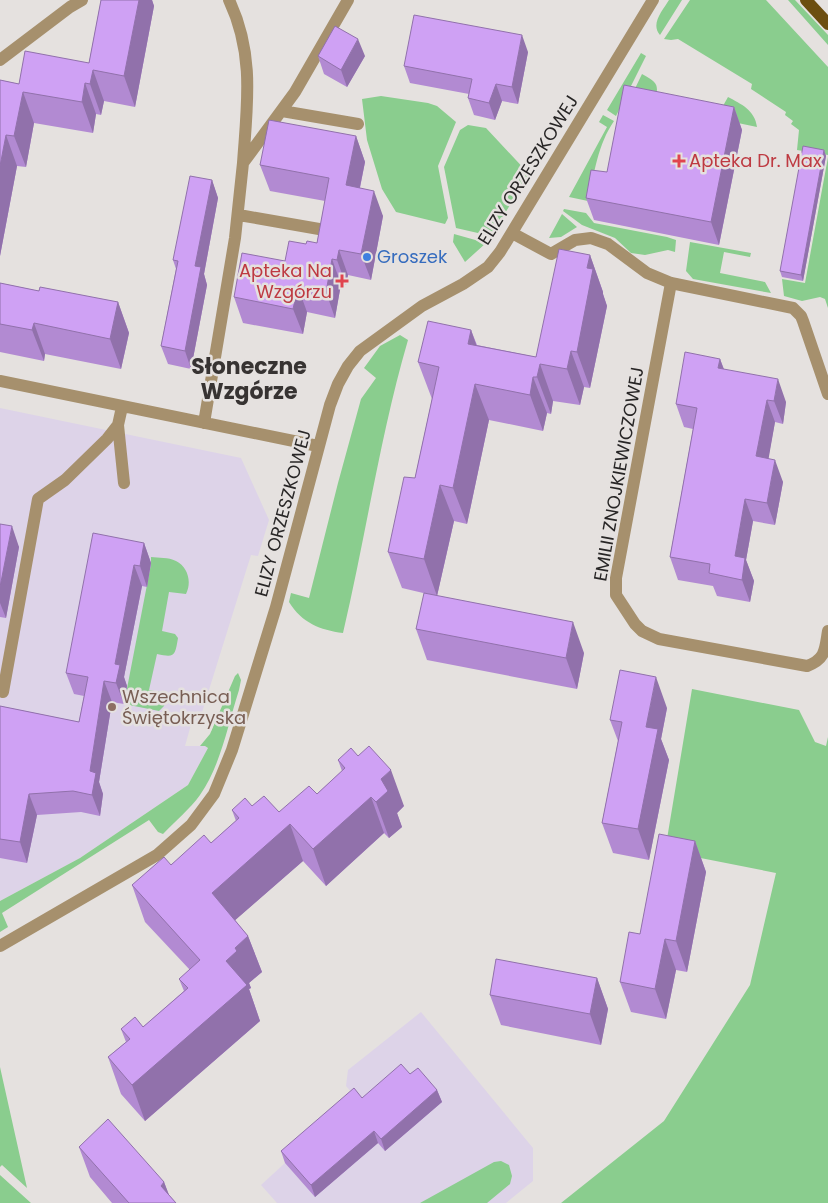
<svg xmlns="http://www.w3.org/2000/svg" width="828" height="1203" font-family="Poppins,sans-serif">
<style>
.education{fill:#ddd3e8}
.green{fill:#8acd8e}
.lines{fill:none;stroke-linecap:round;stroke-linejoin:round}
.minor{stroke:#a6906d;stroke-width:12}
.major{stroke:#6c4e10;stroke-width:12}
.wall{fill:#b28ad2}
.shaded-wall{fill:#9171ab}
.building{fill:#cfa1f4;stroke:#9171ab}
.health-dot{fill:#e0444e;stroke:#e5e1df;stroke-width:2}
.shop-dot{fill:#3f7fe0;stroke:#e5e1df;stroke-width:2}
.education-dot{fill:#8d6e63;stroke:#e5e1df;stroke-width:2}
.labels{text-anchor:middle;stroke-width:5;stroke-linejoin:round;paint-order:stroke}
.health-label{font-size:18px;fill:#be3a42;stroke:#e5e1df;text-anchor:start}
.street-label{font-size:18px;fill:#282626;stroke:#e5e1df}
.shop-label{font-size:18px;fill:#366cbe;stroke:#e5e1df;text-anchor:start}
.education-label{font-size:18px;fill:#785e54;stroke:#e5e1df;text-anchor:start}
.district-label{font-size:22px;font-weight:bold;fill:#373332;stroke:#e5e1df}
</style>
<rect width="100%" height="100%" fill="#e5e1df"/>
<path class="education" d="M0,408L241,458L269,520L258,556L251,555L199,722L192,721L185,746H205L208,748L188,785L80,858L0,901Z
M421,1012L533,1148V1181L506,1203H277L261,1185L285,1163L352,1093L346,1086L348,1070Z"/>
<path class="green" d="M669,0H682L660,35C650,24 663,10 669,0Z
M690,0H766L828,67V155L797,150L799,130L791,124L793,121L785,115L786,112L751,89L752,84L678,39L671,40L664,39Z
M788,0H795L828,35V45Z
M641,53L646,56L616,116L607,110Z
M642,74C660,84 658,85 655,104L629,101Z
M381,96L428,103L437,106L456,122L438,166L448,218L445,224L396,212L382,189L367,140L362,99Z
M728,97C741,104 755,110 757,127L695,114L719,113Z
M603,115L614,121C598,144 594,174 588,201L569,197L607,127L599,122Z
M468,125L486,128L529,174L491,236L456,228L444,167L460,130Z
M828,157V308L825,299L820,297L802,301L784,296L782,279L805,283Z
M564,209L586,213L594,223L667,237L676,240L675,252L668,250L645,255L631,253L615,238L582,225L563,211Z
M562,214L577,227L561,237L549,238Z
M454,234L486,243L465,262L453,242Z
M690,242L751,253L750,257L724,252L720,273L765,282L771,293L693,279L686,271Z
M400,335L408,340C380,436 366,535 343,633C320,630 302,623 289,602L291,593L309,598L338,483L361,399L376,378L364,368L380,346Z
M151,557C159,558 168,557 176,561C188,567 192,582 186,594L169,592L162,631L175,634L178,638C175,656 175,658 157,654L149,690L166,693L167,696L164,706L159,711L124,704L151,564Z
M238,673L241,680L239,690C228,724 221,765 200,795C190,809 175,821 163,834L158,832L149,820L2,913L8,927L0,932V901L80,858L188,785L208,748L205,746H200L210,734L235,676Z
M692,689L799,710L815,742L826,746L828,737V1203H561L664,1121L750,985L776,873L665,851Z
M0,1067L27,1188L2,1165L0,1167Z
M501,1161L509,1165L512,1176L510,1184L487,1203H420L494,1162Z
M0,1175L31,1203H0Z"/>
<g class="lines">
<path class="minor" d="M229,0C255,55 247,105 243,163
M0,60L70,7L82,0
M282,111L358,124
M239,215L319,229
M512,233L551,254L575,240L591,238L608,244L647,273L671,283L793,308L801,316L803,321L828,394
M671,283L616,578V595L635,624L642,631L659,639L807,666C826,659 825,649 828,631
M0,381L318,446
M204,423L235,238L243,163L295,92L348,0
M118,425L124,483
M3,692L38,499L65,480L107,439L118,425L122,407
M0,946L157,855L191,825L214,794L232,750L276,607L330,405L338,384L348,366L360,351L422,306L463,284L488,267L500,252L653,0"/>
<path class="major" d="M806,0L828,24"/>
</g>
<path class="wall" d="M101,0H152L154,6L135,107L104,101L101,115L96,114L93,133L34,123L26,167L17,166L0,256V80L19,84L89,63Z
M528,52L518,104L502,101L495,120L474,115L468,98L469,94L410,83L404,66Z
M318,56H365L347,87L324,74Z
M734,107L742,130L719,245L594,220L586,198L607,172Z
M356,136L365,162L360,188L383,216L371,280L348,275L346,285L341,284L335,318L307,312L303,334L243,323L234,297L285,261L306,244L317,243L325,201L270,191L260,165Z
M824,150L826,156L803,281L782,277L780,271Z
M212,180L218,198L204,274L207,285L191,369L168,364L161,346L176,269L173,260Z
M590,255L603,292V294L607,306L590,388L584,387L580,405L553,401L551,414L547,413L543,431L489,420L467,524L454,521L437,596L584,653L577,689L427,660L416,629L436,596L402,588L388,552L415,478L432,399L418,362L471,330L477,345L536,357Z
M0,283L39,291L118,302L129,333L121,369L45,354L44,361L0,352Z
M720,359L724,369L786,402L783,424L775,422L768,459L783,482L775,525L753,521L746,560L754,581L750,602L717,596L713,586L678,580L670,557L693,429L684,427L676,404Z
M0,524L19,547L6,618L0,617Z
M144,543L151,563L147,587L142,586L124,677L127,686L124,704L112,702L99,782L103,794L100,816L81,812L37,815L27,863L0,858V706L79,722L84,696L74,694L66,673Z
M667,708L661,739L669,760L649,860L613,853L602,823L618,741L610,720Z
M338,760L404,806L397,813L402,827L389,838L384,833L326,886L303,861L235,920L248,936L262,972L249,983L251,988L249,989L260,1021L145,1121L121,1094L108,1057L126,1042L121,1029L143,1027L184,991L179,979L190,970L145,922L132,885L211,843L236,821L232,810L252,806L279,812L317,794L342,771Z
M695,841L706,872L687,972L676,970L666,1019L631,1012L620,982L640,934Z
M597,978L608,1009L601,1045L501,1025L490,995Z
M410,1074L437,1090L442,1102L385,1151L378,1143L315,1197L285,1163L281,1151Z
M79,1147L164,1182L169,1195L176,1203H112L90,1177Z"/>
<path class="shaded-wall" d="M139,0H152L154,6L135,107L124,76Z
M522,35L528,52L518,104L512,87Z
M358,39L365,56L347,87L341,70Z
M93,70L104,101L101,115L90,84Z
M85,83L96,114L93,133L82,102Z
M496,84L502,101L495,120L489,103Z
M23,92L34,123L26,167L14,136Z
M734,107L742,130L719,245L711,222Z
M6,135L17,166L0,256V166Z
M356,136L365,162L355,211L346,185Z
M824,150L826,156L803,281L801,275Z
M212,180L218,198L204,274L207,285L191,369L185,351L195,266Z
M374,191L383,216L371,280L361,254Z
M339,250L348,275L346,285L337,260Z
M590,255L603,292V294L607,306L590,388L577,352L587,268Z
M332,259L341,284L335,318L326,292Z
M298,287L307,312L303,334L293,309Z
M118,302L129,333L121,369L110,339Z
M34,323L45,354L44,361L32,330Z
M471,330L484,367L468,344Z
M571,351L584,387L580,405L567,369Z
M720,359L728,381L718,368Z
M540,364L553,401L551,414L537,377Z
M533,377L547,413L543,431L530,395Z
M778,379L786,402L783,424L774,401Z
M475,384L489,420L467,524L453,488Z
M767,400L775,422L765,479L756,456Z
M775,460L783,482L775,525L767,503Z
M440,485L454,521L437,596L424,559Z
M745,499L753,521L746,560L754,581L750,602L742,580L735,556Z
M12,526L19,547L6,618L0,603V587Z
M144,543L151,563L147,587L140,566Z
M134,565L142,586L124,677L127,686L124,704L116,683L115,664Z
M573,622L584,653L577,689L566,658Z
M656,677L667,708L661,739L669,760L649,860L638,829L646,727Z
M104,681L112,702L99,782L103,794L100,816L92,795L90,771Z
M391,770L404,806L397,813L402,827L389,838L376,802L381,779Z
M29,794L37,815L27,863L20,842Z
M371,797L384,833L326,886L313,849Z
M290,824L303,861L225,929L212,893Z
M695,841L706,872L687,972L676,941Z
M248,936L262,972L249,983L251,988L249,989L260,1021L145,1121L132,1085L226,961L235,948Z
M665,939L676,970L666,1019L655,989Z
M597,978L608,1009L601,1045L590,1014Z
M437,1090L442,1102L385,1151L381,1139Z
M374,1131L378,1143L315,1197L311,1185Z
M164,1182L172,1203L161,1186Z"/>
<path class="building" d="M101,0H139L124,76L93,70L90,84L85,83L82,102L23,92L14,136L6,135L0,166V80L19,84L25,51L89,63Z
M414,15L522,35L512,87L496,84L489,103L468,98L472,79L404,66Z
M335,26L358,39L341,70L318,56Z
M624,85L734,107L711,222L586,198L591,170L607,172Z
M269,120L356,136L346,185L374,191L361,254L339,250L337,260L332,259L326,292L298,287L293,309L234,297L242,253L285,261L289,241L306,244L307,241L317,243L329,178L260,165Z
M803,146L824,150L801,275L780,271Z
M190,176L212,180L195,266L201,267L185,351L161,346L178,261L173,260Z
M559,249L590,255L587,268L593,269L577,352L571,351L567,369L540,364L537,377H533L530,395L475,384L453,488L440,485L424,559L388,552L404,477L415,478L439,367L418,362L428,321L471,330L468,344L536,357Z
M0,283L39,291L40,287L118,302L110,339L34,323L32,330L0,324Z
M685,352L720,359L718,368L778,379L774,401L767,400L756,456L775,460L771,481L767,503L745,499L735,556L745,558L742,580L709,573L710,564L670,557L697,408L676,404Z
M0,524L12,526L0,587Z
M93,533L144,543L140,566L134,565L115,664L120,665L116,683L104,681L90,771L96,773L92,795L73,791L29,794L20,842L0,839V706L79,722L88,677L66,673Z
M424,593L573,622L566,658L416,629Z
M620,670L656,677L646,727L658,729L638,829L602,823L622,722L610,720Z
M369,746L391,770L381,779L388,791L376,802L371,797L313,849L290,824L212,893L248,936L235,948L237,951L226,961L247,985L132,1085L108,1057L130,1039L121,1029L135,1017L143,1027L188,988L179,979L200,960L132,885L164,857L171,865L204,835L211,843L239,818L232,810L245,798L252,806L264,796L279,812L309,786L317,794L345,768L338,760L351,748L358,756Z
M659,834L695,841L676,941L665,939L655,989L620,982L629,932L640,934Z
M496,959L597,978L590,1014L490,995Z
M401,1064L410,1074L418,1068L437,1090L381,1139L374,1131L311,1185L281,1151L354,1088L362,1098Z
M108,1119L164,1182L161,1186L176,1203H129L79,1147Z"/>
<g class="health-dot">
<path d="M676.5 153.5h5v5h5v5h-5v5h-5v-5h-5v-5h5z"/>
<path d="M339.5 273.5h5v5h5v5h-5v5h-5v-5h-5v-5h5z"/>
</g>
<circle class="shop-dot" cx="367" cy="257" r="5"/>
<circle class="education-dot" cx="112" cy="707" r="5"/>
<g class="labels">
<g class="health-label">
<text x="689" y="167">Apteka Dr. Max</text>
<text x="332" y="277" text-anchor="end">Apteka Na<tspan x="332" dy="21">Wzgórzu</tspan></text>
</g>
<g class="street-label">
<text transform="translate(528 170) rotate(-58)" y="6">ELIZY ORZESZKOWEJ</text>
<text transform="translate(619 474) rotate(-80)" y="6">EMILII ZNOJKIEWICZOWEJ</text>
<text transform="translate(283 513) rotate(-75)" y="6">ELIZY ORZESZKOWEJ</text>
</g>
<g class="shop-label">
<text x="377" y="263">Groszek</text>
</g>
<g class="education-label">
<text x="122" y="703">Wszechnica<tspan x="122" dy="21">Świętokrzyska</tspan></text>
</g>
<g class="district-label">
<text x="249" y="374">Słoneczne<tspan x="249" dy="25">Wzgórze</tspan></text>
</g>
</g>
</svg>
